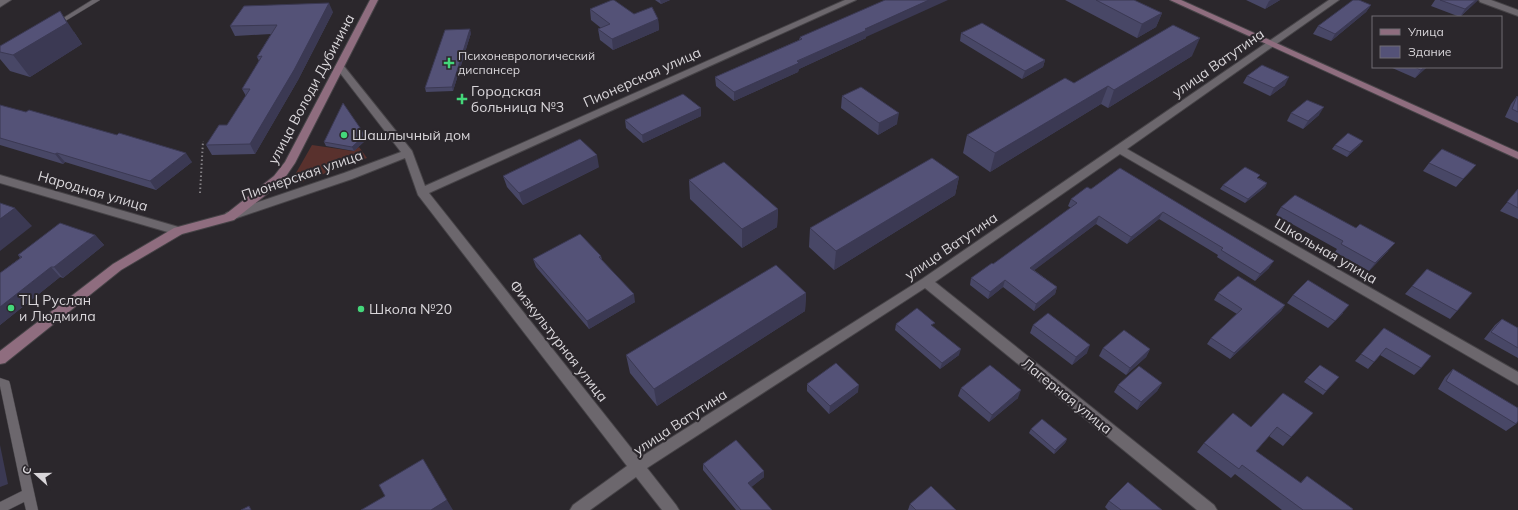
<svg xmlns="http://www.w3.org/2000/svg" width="1518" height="510" font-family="Mulish,sans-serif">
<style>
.green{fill:#59312d}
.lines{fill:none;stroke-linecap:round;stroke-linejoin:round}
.lane-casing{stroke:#464347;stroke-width:1}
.street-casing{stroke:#464347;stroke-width:2}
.secondary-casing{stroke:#464347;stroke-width:2}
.path{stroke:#858286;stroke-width:2;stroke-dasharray:1.5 2.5;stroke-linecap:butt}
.lane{fill:#6c676d;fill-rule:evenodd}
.street{fill:#6c676d;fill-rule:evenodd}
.secondary{fill:#8f6d7f;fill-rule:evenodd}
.wall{fill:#484766}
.shaded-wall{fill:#3b3953}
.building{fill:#545277;stroke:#3b3953}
.poi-dot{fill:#44d77a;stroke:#2b272c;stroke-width:1.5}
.labels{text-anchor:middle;stroke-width:4;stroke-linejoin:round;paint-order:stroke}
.far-poi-label{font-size:12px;fill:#d9d6da;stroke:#2b272c;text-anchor:start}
.street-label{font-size:14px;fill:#d9d6da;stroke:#2b272c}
.poi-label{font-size:14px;fill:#d9d6da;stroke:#2b272c;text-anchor:start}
</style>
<rect width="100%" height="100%" fill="#2b272c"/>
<path class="green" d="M312,145L353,151L359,147L367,158L299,183L292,180Z"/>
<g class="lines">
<g class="lane-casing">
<path id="lane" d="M92,0H100L57,26L55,27L52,25Z
M0,378L9,381L10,384L38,510H26L24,502L8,510H0V502L22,491L0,386Z"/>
</g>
<g class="street-casing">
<path id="street" d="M0,0H11L0,7Z
M845,0H856L429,193L639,458L922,279L1329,0H1339L1127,149L1518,372V385L1120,154L935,282L1214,505L1217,510H1197L925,288L647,468L676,505L679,510H662L636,477L590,510H570L573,505L627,466L418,195L405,158L352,179L234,219H226L224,216L226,213L344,173L401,152L337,69L335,67L337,65H343L412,151L425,186Z
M1479,0H1491L1518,10V16L1480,2Z
M0,175L182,228L184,231L182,234L178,235L0,183Z"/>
</g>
<g class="secondary-casing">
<path id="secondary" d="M370,0H378L295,163L282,182L234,220L182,234L121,270L5,363L0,364V351L113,264L174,228L226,214L274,176L285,162Z
M1170,0H1181L1518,152V159Z"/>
</g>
<path class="path" d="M200,193L203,141"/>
<use href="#lane" class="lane"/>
<use href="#street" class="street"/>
<use href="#secondary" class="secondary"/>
</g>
<path class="wall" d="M655,0H670L661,4Z
M1065,0H1134L1162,13L1156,27L1137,38Z
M1246,0H1280L1265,9Z
M1435,0H1478L1460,17L1431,6Z
M1371,5L1366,12L1331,41L1313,34L1318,26Z
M590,9L634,14L658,19L659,30L613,50L600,40L598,29L601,28L591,20Z
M333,12L298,80L255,154L212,155L206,145L227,125L246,96L242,89L259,61L257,57L271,34L235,36L230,26Z
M74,32L82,44L30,77L10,71L0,59V46Z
M471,33L453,91L426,92L425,88Z
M961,33L1045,60L1043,67L1022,79L960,41Z
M800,37H866V38L799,69L798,72L734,101L716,86L715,77L799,40Z
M1192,56L1108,108L1101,104L990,172L963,153L967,135L1074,83Z
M1390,67H1427L1415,78Z
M1247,76L1285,85L1270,96L1243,83Z
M842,96L897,124L878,135L841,108Z
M1517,96L1518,97V123L1505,117L1511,104Z
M0,105L192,162L156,190L65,162L63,164L0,145Z
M1291,113L1319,115L1303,129L1287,121Z
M701,116L643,143L626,128L625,120Z
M367,139L354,151L326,146L324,142Z
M1335,145H1360L1347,157L1332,149Z
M1429,163L1476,165L1456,187L1423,171Z
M599,167L523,205L507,187L503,176Z
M1120,168L1269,268L1255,281L1217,257L1218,255L1159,219L1127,244L1096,224L1034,270L1057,287L1055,294L1034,311L1003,287L988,299L970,285L971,278L993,264L1071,208L1068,206L1071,199L1091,189Z
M959,177L955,195L834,270L809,247L810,228Z
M1259,178L1267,183L1265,187L1245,203L1220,189L1223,185Z
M689,180L778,209L777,227L742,248L690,199Z
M1518,189V219L1500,211Z
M1281,207L1388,251L1369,271L1335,252L1337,249L1276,215Z
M95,235L104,245L63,278L60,277L0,325V273L20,258L18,255Z
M601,256L602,260L635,302L589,329L536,267L533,259Z
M1427,269L1457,311L1450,319L1405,294Z
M806,293L805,311L657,406L630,373L626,355Z
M1218,293L1285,305L1281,311L1230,359L1207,344L1211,338L1237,314L1214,300Z
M1293,295L1343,313L1328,328L1287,303Z
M1502,319L1518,328V358L1484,339L1495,325Z
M896,324L959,355L940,369L895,330Z
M1033,325L1087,353L1072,365L1030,333Z
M1384,328L1421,368L1414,375L1380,355L1368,369L1355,361Z
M1103,348L1150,349L1146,357L1126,375L1099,356Z
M1453,369L1516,424L1506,431L1438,389L1445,377Z
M1339,377L1323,395L1304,382L1307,378Z
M1162,383L1157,391L1137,410L1114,392L1118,385Z
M807,384L858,392L829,414L807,391Z
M961,388L1018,398L989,422L958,396Z
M1313,413L1283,446L1269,436L1256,451L1300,483L1307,476L1352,510H1282L1235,474L1231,478L1197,452L1204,443L1251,427Z
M1031,429L1067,439L1065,443L1054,454L1029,433Z
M703,464L764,471V477L751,487L772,510H736L703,470Z
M1109,501L1162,510H1108L1105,507Z
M910,504L956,510H908Z"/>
<path class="shaded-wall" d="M660,0H670L661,4Z
M929,0H948L866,37V38L799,69L798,72L734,101V92L865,29Z
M1271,0H1280L1265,9L1269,1Z
M1476,0H1478L1460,17L1465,9Z
M329,3L333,12L298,80L255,154L250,144Z
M1371,5L1366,12L1331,41L1335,34Z
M60,11L82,44L30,77L13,55Z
M1162,13L1156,27L1137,38L1142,24Z
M658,19L659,30L613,50L612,39Z
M470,29L471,33L453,91L452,87Z
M1200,38L1192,56L1108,108L1114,90Z
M1045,60L1043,67L1022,79L1025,71Z
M1424,67H1427L1415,78L1421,70Z
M1289,77L1285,85L1270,96L1274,88Z
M1108,86L1101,104L990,172L995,153Z
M1324,107L1319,115L1303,129L1308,121Z
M701,108V116L643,143L642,135Z
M899,113L897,124L878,135L879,123Z
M365,135L367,139L354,151L352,147Z
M1363,141L1360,145L1347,157L1350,152Z
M57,153L65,162L63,164L55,154Z
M186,153L192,162L156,190L150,181Z
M597,155L599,167L523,205L519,193Z
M959,177L955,195L834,270L836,251Z
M1267,183L1265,187L1245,203L1248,199Z
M15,208L32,226L0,251V219Z
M778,209L777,227L742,248V229Z
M1163,212L1159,219L1127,244L1131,237Z
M1099,216L1096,224L1028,275L1030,268Z
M95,235L104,245L63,278L54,267Z
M1395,243L1388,251L1369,271L1375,263Z
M1274,261L1269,268L1255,281L1260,274Z
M51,267L60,277L0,325V307Z
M1005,280L1003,287L988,299L990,292Z
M1057,287L1055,294L1034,311L1036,304Z
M806,293L805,311L657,406L654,389Z
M634,294L635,302L589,329L587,321Z
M1285,305L1281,311L1230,359L1234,353Z
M1090,345L1087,353L1072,365L1076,357Z
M961,349L959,355L940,369L942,363Z
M1150,349L1146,357L1126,375L1130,368Z
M1162,383L1157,391L1137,410L1141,402Z
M859,385L858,392L829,414L830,406Z
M1021,390L1018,398L989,422L992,415Z
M1067,439L1065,443L1054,454L1055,450Z
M0,445L8,484L0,487Z
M764,471V477L748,490V483Z
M447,500L453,510H431Z"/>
<path class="building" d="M612,0H614L634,14L652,7L658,19L612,39L598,29L610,24L590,9Z
M885,0H929L865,29L867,30L797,61L799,63L734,92L715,77L802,39L800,37Z
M1096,0H1134L1162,13L1142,24Z
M1353,0H1359L1371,5L1335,34L1318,26Z
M1440,0H1476L1465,9Z
M329,3L294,70L250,144L206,145L219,125H227L250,89H242L262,56L257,57L277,25L230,26L244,6Z
M60,11L67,23L13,55L0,52V46Z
M982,23L1045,60L1025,71L961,33Z
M1173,25L1200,38L1114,90L1108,86L995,153L967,135L1065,78L1074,83Z
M470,29L452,87L425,88L445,30Z
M1262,65L1289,77L1274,88L1247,76Z
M1414,67H1424L1421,70Z
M861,87L899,113L879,123L842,96Z
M683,94L701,108L642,135L625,120Z
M1517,96L1518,97V112L1512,109Z
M1307,100L1324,107L1308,121L1291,113Z
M343,103L365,135L352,147L324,142Z
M0,105L26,112L29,110L117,135L119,133L186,153L150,181L57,153L55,154L0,138Z
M1348,133L1363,141L1350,152L1335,145Z
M580,139L597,155L519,193L503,176Z
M1442,149L1476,165L1463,179L1429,163Z
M932,158L959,177L836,251L810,228Z
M724,162L778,209L742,229L689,180Z
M1245,167L1260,175L1257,178L1267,183L1248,199L1223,185Z
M1120,168L1274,261L1260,274L1221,250L1223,248L1163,212L1131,237L1099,216L1030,268L1057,287L1036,304L1005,280L990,292L971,278L992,263L993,264L1077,203L1071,199L1087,187L1091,189Z
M1518,189V208L1507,202Z
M1295,195L1356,228L1360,224L1395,243L1375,263L1341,244L1343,241L1281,207Z
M0,203L15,208L0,219Z
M60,223L95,235L54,267H51L0,307V273L22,257L18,255Z
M580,234L601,256L599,257L634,294L587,321L533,259Z
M776,265L806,293L654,389L626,355Z
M1427,269L1472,293L1457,311L1412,286Z
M1238,276L1285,305L1234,353L1211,338L1242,309L1218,293Z
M1308,280L1349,305L1335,321L1293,295Z
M917,308L935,323L931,325L961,349L942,363L896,324Z
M1048,313L1090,345L1076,357L1033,325Z
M1502,319L1518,328V348L1491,332Z
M1384,328L1431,356L1421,368L1386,348L1374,362L1361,354Z
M1124,330L1150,349L1130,368L1103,348Z
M836,363L859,385L830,406L807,384Z
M990,365L1021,390L992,415L961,388Z
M1320,365L1339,377L1326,391L1307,378Z
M1139,366L1162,383L1141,402L1118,385Z
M1453,369L1518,408V421L1516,424L1446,381Z
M1283,393L1313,413L1291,437L1277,427L1256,451L1301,483L1307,476L1353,509L1352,510H1303L1242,465L1239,469L1204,443L1233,413L1251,427Z
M1042,419L1067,439L1055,450L1031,429Z
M736,440L764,471L748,483L772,510H741L703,464Z
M423,459L447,500L431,510H361L385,496L379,485Z
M1128,482L1162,510H1121L1109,501Z
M931,486L956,510H916L910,504Z
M249,506L251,510H241Z"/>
<g class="poi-dot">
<path d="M447 57h4v4h4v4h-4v4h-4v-4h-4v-4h4z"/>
<path d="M460 93h4v4h4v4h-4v4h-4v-4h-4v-4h4z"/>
<circle cx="344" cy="135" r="4"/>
<circle cx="11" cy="308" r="4"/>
<circle cx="361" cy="309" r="4"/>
</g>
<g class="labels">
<g class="far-poi-label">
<text x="458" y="60">Психоневрологический<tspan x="458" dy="14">диспансер</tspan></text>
</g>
<g class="street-label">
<text transform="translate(1218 63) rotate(-35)" y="5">улица Ватутина</text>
<text transform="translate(642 77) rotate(-24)" y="5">Пионерская улица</text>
<text transform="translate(311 89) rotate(-62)" y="5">улица Володи Дубинина</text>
<text transform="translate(302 175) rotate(-19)" y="5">Пионерская улица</text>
<text transform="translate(93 191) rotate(16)" y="5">Народная улица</text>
<text transform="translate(951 246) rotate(-34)" y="5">улица Ватутина</text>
<text transform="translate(1326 251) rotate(30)" y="5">Школьная улица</text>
<text transform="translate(559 341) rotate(52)" y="5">Физкультурная улица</text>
<text transform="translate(1067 396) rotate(39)" y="5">Лагерная улица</text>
<text transform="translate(680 422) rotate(-33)" y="5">улица Ватутина</text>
</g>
<g class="poi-label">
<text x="471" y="96">Городская<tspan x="471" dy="16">больница №3</tspan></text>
<text x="352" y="140">Шашлычный дом</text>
<text x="19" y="305">ТЦ Руслан<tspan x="19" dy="16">и Людмила</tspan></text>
<text x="369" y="314">Школа №20</text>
</g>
</g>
<rect x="1372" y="16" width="130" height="52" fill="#2b272c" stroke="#716d72"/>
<rect x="1380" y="29" width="20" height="6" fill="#8f6d7f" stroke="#716d72"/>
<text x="1408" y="36" font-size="12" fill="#d9d6da">Улица</text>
<rect x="1380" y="46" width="20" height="12" fill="#545277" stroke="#716d72"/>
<text x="1408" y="56" font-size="12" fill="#d9d6da">Здание</text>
<g transform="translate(36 474) rotate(291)" stroke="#2b272c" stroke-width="3" paint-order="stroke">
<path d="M0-3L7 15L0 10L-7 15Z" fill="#d9d6da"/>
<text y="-6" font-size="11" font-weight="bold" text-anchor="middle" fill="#d9d6da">С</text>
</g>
</svg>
